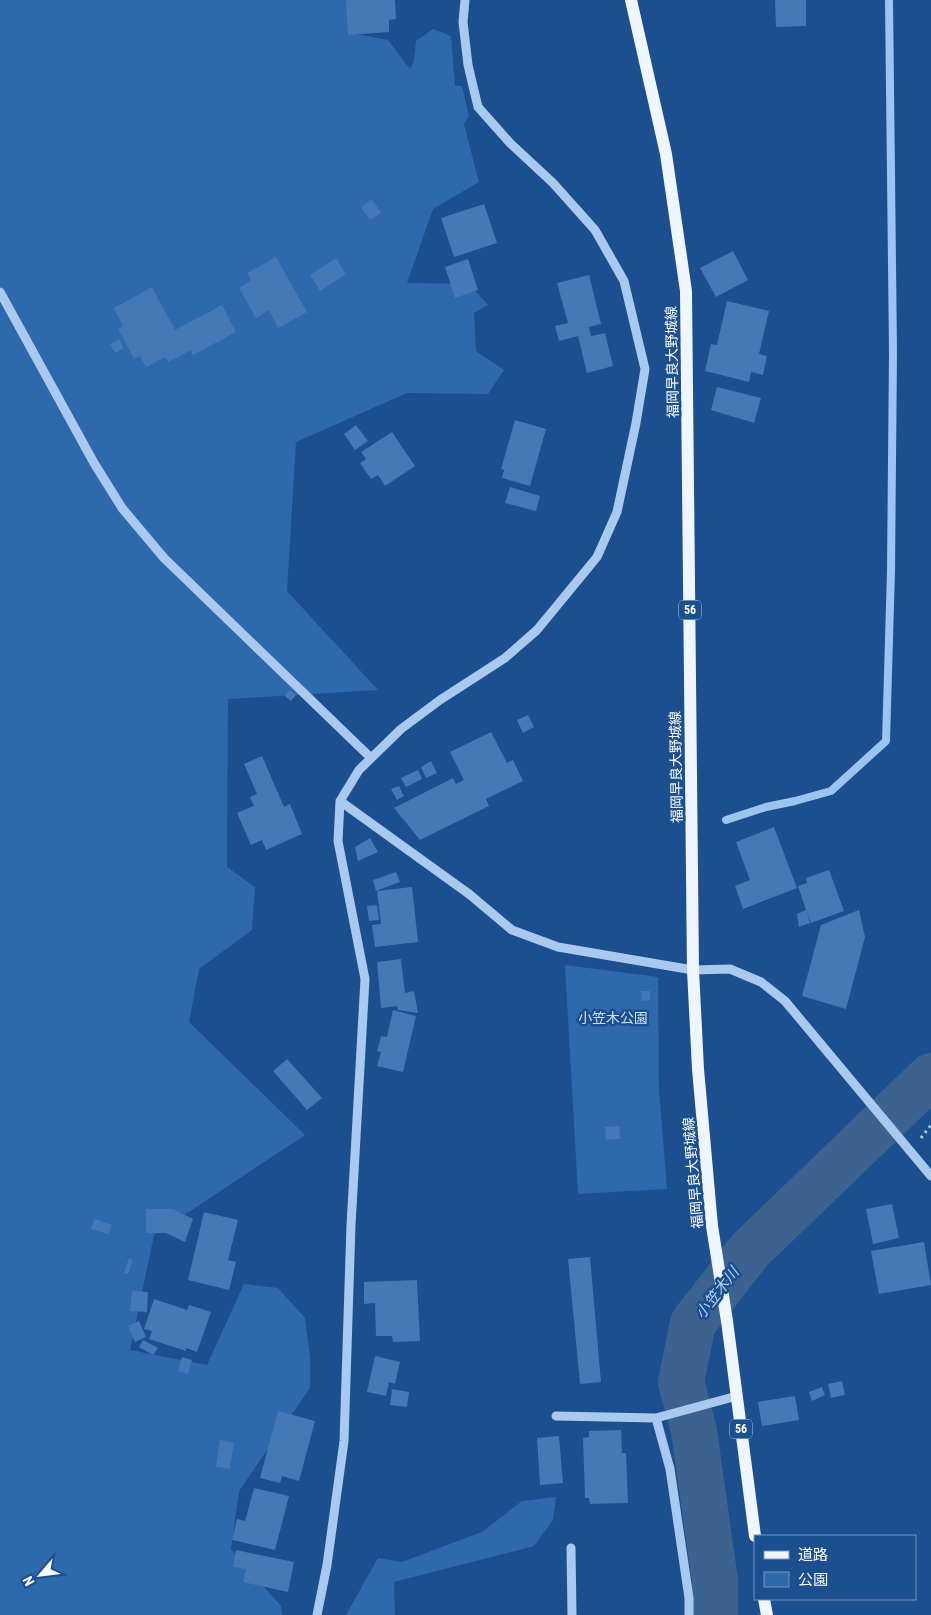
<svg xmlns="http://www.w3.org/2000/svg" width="931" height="1615" font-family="'Roboto Condensed','Noto Sans JP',sans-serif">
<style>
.green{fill:#2e69ad}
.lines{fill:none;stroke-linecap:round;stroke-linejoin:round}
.stream{stroke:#9cc4f0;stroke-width:8}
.river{stroke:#3c6290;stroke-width:46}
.building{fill:#4478b7}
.path{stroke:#a9c9ee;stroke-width:3;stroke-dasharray:2.5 4;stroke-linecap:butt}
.minor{stroke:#a9c9ee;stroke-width:9}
.major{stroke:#f0f6ff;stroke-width:12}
.labels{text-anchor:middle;stroke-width:5;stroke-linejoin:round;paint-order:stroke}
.shield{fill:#1b4f8f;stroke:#bbcadd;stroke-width:1}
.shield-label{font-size:12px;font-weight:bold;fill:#fff}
.street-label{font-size:14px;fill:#fff;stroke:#1b4f8f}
.park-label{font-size:14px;fill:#cfe3fa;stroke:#1b4f8f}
.water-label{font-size:15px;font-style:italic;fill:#b5d3f5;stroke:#1b4f8f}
</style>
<rect width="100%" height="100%" fill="#1b4f8f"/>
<path class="green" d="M0,0H355L351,33L388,40L410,69L414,61L416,41L433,29L451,36L455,86H462L469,116L464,124L479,182L433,209L407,283L469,284L488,305L474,313L476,351L504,370L488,394L407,393L296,442L287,591L378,690L228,699L227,867L255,887L252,930L199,969L189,1022L305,1135L154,1235L130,1350L207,1365L244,1284L278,1288L305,1318L310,1357V1388L239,1491L231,1549L281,1606L282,1615H0Z
M565,965L658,977L659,1089L667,1189L578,1194Z
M556,1497L553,1520L534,1546L394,1582L395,1615H346L378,1558L402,1562L482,1532L522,1501Z"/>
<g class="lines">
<path class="stream" d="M726,820L766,807L795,801L831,791L886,741L891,571L893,352L889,0"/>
<path class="river" d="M715,1615V1581L694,1431L681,1382L693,1323L750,1250L931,1076"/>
</g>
<path class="building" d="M346,0H395L396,19L389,20V32L348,35Z
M775,0H806V26L776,27Z
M372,199L381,213L370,220L361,207Z
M484,204L497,243L454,257L441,218Z
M733,251L748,280L716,297L700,268Z
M276,257L307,312L278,328L269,310L256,318L239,288L251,280L247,273Z
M336,258L346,274L320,291L310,275Z
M468,259L478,290L455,298L445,267Z
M589,275L601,324L589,327L591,336L605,333L613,366L587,373L578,336L559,341L555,326L568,323L557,283Z
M152,287L175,330L222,305L236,332L193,355L191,350L168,362L165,357L146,367L140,356L134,359L118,329L123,326L114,308Z
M727,301L769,311L759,354L767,356L763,375L751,372L749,382L705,371L711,344L717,345Z
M119,339L124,348L115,353L110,344Z
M717,387L761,398L754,423L711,410Z
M515,420L546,429L530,486L502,478L504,470L501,469Z
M356,425L368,441L355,450L344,434Z
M392,432L415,466L385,486L378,475L371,479L360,463L366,459L361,452Z
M510,487L540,496L536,511L505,503Z
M289,690L296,695L291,701L285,696Z
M528,715L534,727L523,733L517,720Z
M491,732L507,763L513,760L523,781L486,799L489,806L420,840L394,808L453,778L456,784L464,780L450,752Z
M262,756L284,807L290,804L302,834L266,850L262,840L251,845L237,813L254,806L250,797L257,794L244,764Z
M431,761L437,773L426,778L421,767Z
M418,770L422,779L406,787L401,778Z
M399,786L404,796L397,800L391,789Z
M774,827L797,888L743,909L735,886L750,880L736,842Z
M370,838L378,852L358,861L355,847Z
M829,870L844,911L811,923L807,912L810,923L799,927L797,914L806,910L798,886L807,883L806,878Z
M396,872L400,882L376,891L373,880Z
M412,887L418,942L375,947L372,925L381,924L377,891Z
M377,905L379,920L369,921L367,906Z
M859,910L865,937L846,1009L802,996L821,925Z
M401,959L405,993L414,991L418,1013L398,1010L397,1006L381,1008L377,962Z
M641,991H650V1000L642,1001Z
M393,1010L416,1016L403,1072L377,1066L381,1052L377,1051L381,1036L387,1037Z
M287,1059L322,1098L307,1110L273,1071Z
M619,1126L620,1139L606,1140L605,1127Z
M892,1204L899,1238L873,1244L866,1209Z
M146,1209H173L193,1219L185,1242L166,1233H146Z
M204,1212L238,1220L228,1260L236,1262L229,1290L188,1280Z
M95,1219L112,1225L108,1234L91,1229Z
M924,1242L931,1285L879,1294L871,1251Z
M590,1257L601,1382L580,1384L568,1259Z
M129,1258L133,1260L128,1274L124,1273Z
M417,1280L420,1341L393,1342L392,1336H376L375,1303L364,1304V1282Z
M132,1291L148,1292L147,1312L130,1311Z
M154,1299L187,1310L189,1305L211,1312L197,1352L186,1348V1351L149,1339L152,1331L144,1329Z
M139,1321L146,1337L135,1342L128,1326Z
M143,1340L158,1348L153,1355L139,1347Z
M375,1356L400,1362L395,1384L389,1382L386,1396L367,1392Z
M182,1357L192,1360L188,1374L178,1371Z
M842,1381L845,1395L831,1398L828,1384Z
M822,1387L825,1395L812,1401L809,1392Z
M392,1389L409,1392L407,1407L390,1405Z
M795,1396L799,1420L762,1426L758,1402Z
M278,1411L315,1421L299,1481L282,1476L280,1483L260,1478Z
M621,1430L622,1453H626L628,1503L590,1504L589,1498H585L583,1438L589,1437V1431Z
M559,1436L563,1483L540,1485L537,1438Z
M220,1440L234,1443L230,1469L216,1467Z
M254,1488L289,1496L275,1550L232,1540L237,1519L245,1521Z
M236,1550L294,1562L288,1592L243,1582L246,1569L233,1567Z"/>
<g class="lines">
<path class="path" d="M921,1138L931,1125"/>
<path class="minor" d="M0,292L94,463L122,508L164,558L371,758
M340,801L469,894L512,930L558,947L693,970L730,969L761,982L785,1001L931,1176
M556,1416L656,1418
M571,1548L572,1615
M317,1615L327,1565L344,1441L351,1225L365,979L338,841L340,801L359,770L401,729L440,700L505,658L537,630L597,557L617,512L636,423L645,369L624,281L595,230L553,183L510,143L478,107L468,65L463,22L465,0
M689,1615V1598L670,1469L656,1418L737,1396"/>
<path class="major" d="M631,0L666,154L686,291L693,970L698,1069L712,1226L727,1321L755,1536
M764,1599L767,1615"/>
</g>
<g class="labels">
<g class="shield">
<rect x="679" y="600.5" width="22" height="19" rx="4"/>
<rect x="730" y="1419.5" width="22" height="19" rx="4"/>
</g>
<g class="shield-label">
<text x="690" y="614">56</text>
<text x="741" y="1433">56</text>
</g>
<g class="street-label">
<text transform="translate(672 362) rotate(-91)" y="5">福岡早良大野城線</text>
<text transform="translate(676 767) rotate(-91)" y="5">福岡早良大野城線</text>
<text transform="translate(693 1173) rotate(-95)" y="5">福岡早良大野城線</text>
</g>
<g class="park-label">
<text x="613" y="1023">小笠木公園</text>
</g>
<g class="water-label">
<text transform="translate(717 1293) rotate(-52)" y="5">小笠木川</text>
</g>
</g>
<rect x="754" y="1535" width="162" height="65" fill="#1b4f8f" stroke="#7695bc"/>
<rect x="764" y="1551" width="25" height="8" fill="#f0f6ff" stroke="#7695bc"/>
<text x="798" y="1560" font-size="15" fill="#ffffff">道路</text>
<rect x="764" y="1572" width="25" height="15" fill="#2e69ad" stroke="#7695bc"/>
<text x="798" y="1585" font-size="15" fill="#ffffff">公園</text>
<g transform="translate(40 1575) rotate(242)" stroke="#1b4f8f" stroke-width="4" paint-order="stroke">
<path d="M0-4L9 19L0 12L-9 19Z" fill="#ffffff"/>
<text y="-8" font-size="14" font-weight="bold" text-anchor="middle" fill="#ffffff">N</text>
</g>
</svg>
